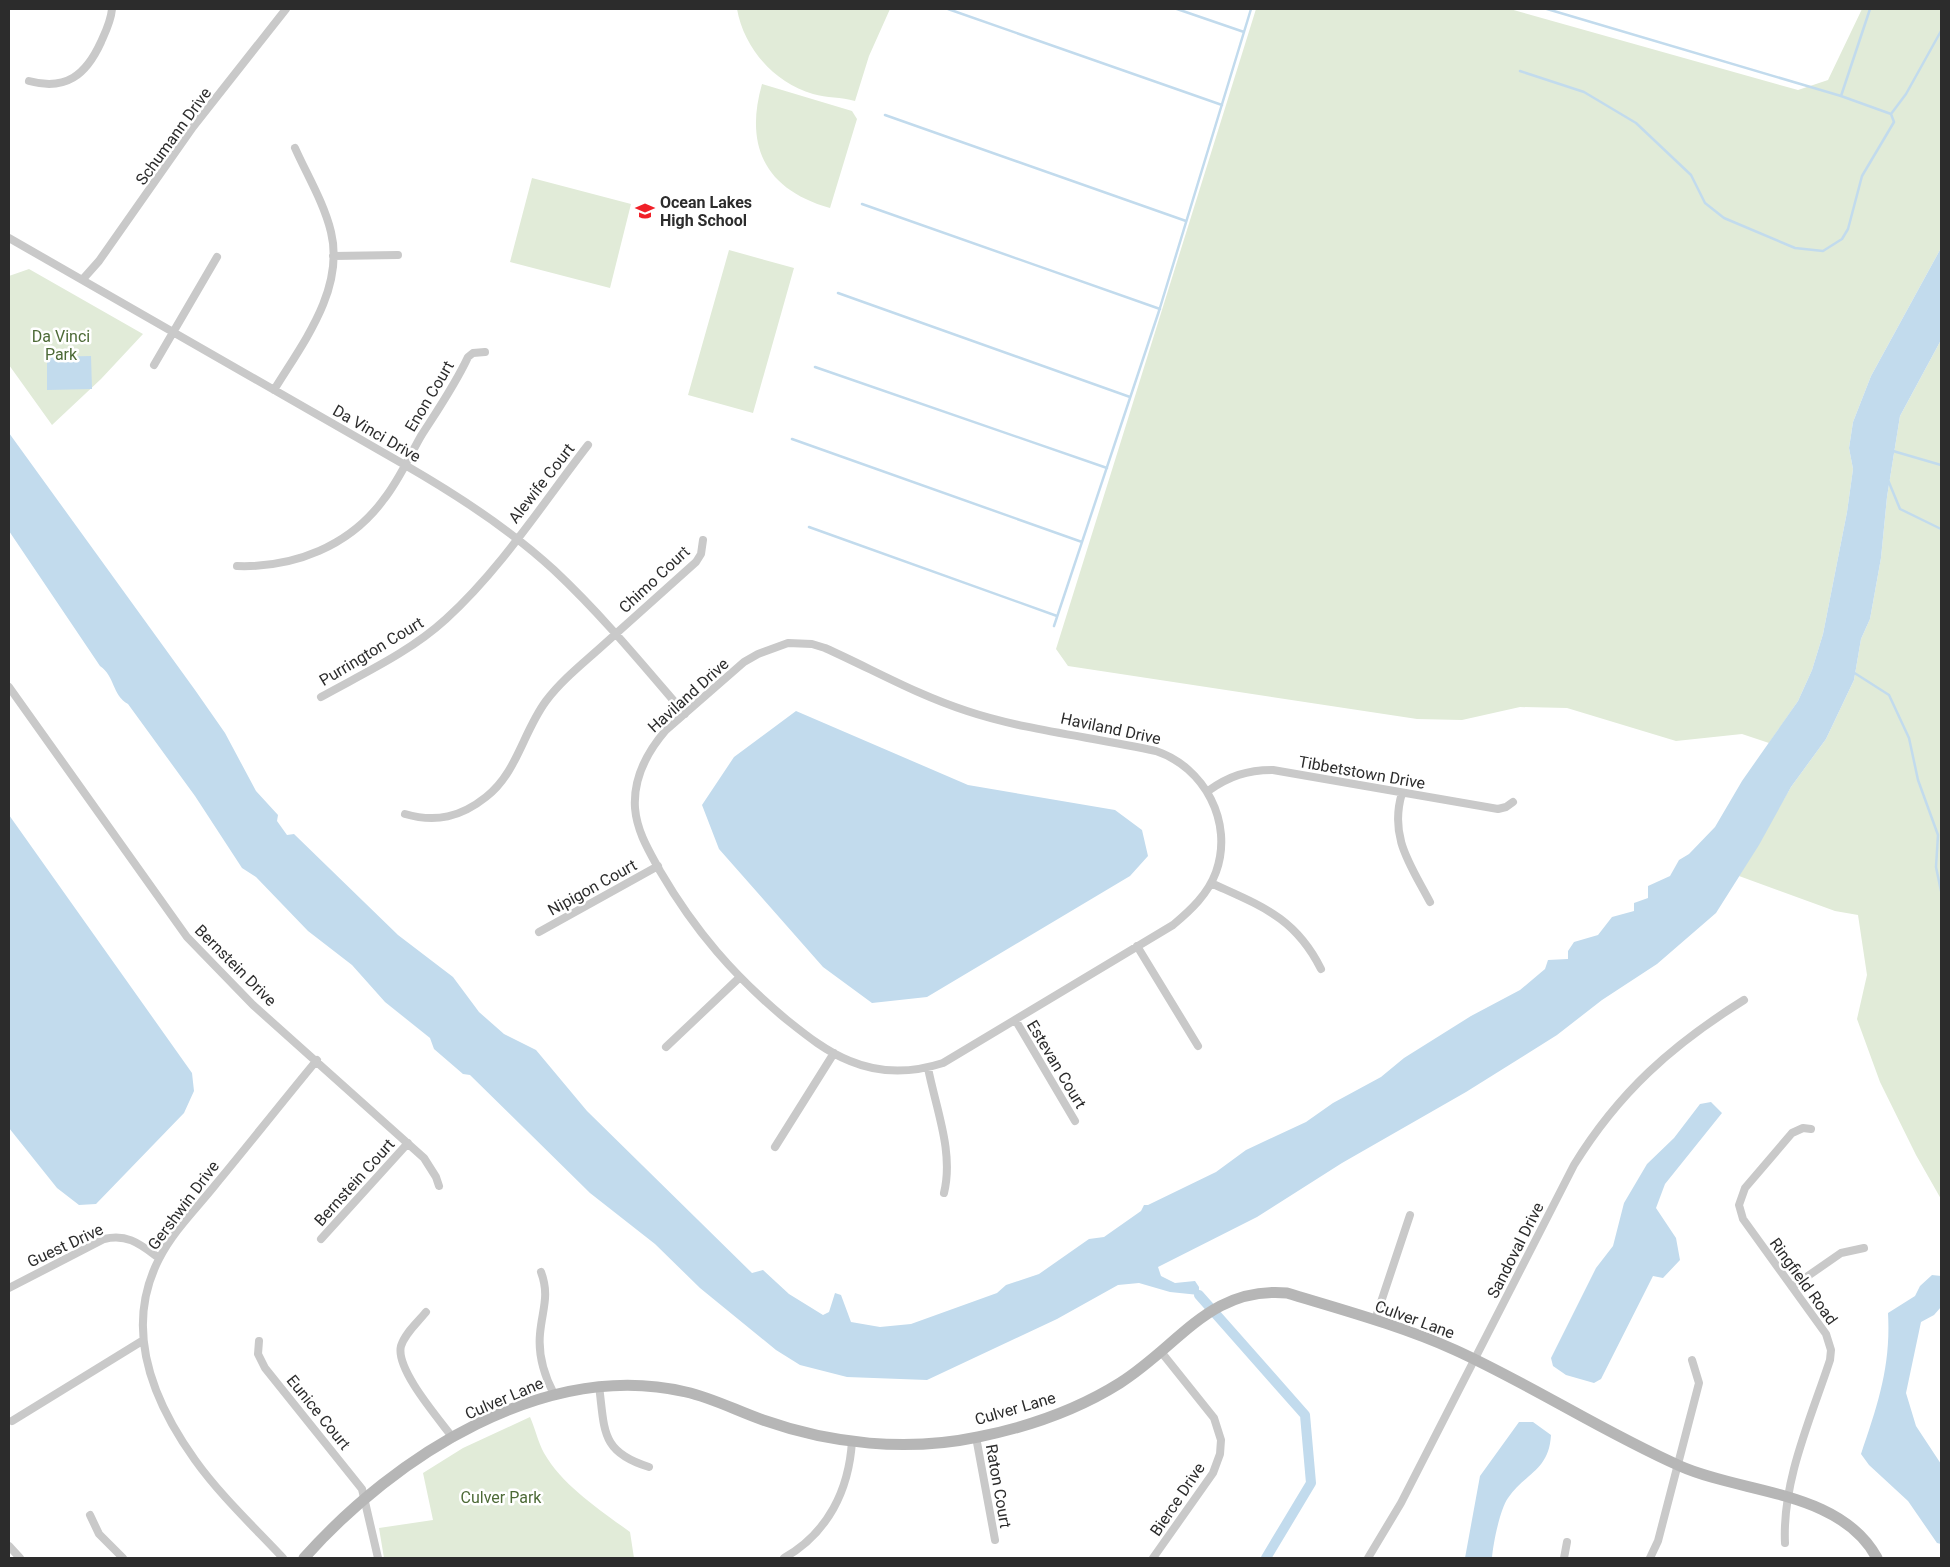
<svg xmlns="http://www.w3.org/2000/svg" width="1950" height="1567" font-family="Roboto,sans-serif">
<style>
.green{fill:#e1ebd8}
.water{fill:#c2dbed}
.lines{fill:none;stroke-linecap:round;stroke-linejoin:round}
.stream{stroke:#c2dbed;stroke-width:2.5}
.canal{stroke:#c2dbed;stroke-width:10}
.street{stroke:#c9c9c9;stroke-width:8}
.secondary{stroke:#b6b6b6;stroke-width:11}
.labels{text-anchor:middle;stroke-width:5;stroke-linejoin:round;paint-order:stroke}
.street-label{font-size:16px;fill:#2c2c2c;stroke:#fff}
.poi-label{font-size:16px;font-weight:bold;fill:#2c2c2c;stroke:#fff;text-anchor:start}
.park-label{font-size:16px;fill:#4d6a37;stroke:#fff}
</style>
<rect width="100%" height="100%" fill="#fff"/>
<path class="green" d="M737,9H890L869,56L855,101C841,97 827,98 813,94C774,83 744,48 737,9Z
M1256,9H1510L1798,90L1828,80L1862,9H1941V248L1871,376L1853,422L1849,448L1853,469L1847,512L1823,634L1812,670L1798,701L1769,743L1742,734L1676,741L1567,708L1520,707L1462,720L1417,719L1068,666L1056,649Z
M762,84L852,111L857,119L830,208C766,190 744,147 762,84Z
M532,178L631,204L610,288L510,262Z
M729,250L794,268L753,413L688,395Z
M29,269L143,334L101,379L52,425L9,365V276Z
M1941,340V1199L1916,1155L1880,1082L1857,1019L1867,975L1858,915L1835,911L1739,876L1791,787L1826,739L1854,680L1861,639L1870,619L1881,558L1887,497L1900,416Z
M530,1417C535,1428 538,1442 544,1453C563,1486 600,1510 630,1532L634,1558H384L379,1528L433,1520L423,1473L463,1448Z"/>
<path class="water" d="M1941,248V340L1900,416L1887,497L1881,558L1870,619L1861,639L1854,680L1826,739L1791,787L1759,845L1716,913L1657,964L1602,1000L1557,1035L1466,1092L1342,1163L1257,1217L1158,1267L1161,1276L1175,1283L1195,1281L1199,1287V1295L1170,1292L1139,1283L1118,1285L1057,1319L927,1380L847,1377L800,1365L776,1350L700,1288L655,1244L590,1193L470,1075L463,1074L434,1049L430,1038L385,1002L352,965L308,931L256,877L242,868L195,796L128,704C112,695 115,676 100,666L9,531V433L195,690L225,733L256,791L278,815L277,821L287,835L294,834L398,935L453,977L479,1012L504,1034L536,1050L587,1111L752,1273L763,1270L789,1294L823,1315L829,1312L835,1293L841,1295L851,1322L880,1327L911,1324L997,1293L1006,1285L1039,1274L1089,1239L1104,1237L1141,1211L1144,1205H1148L1216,1172L1246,1150L1306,1122L1333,1103L1381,1077L1404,1058L1471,1016L1520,990L1545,969L1548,960L1568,959V951L1574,942L1598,935L1612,917L1634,911V903L1648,898V886L1670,876L1679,860L1689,854L1715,827L1742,781L1798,701L1812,670L1823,634L1847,512L1853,469L1849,448L1853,422L1871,376Z
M91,356L92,389L47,390V357Z
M796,711L968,785L1115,810L1142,830L1148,856L1130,876L927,997L872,1003L823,967L719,849L702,805L734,757Z
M9,815L192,1073L194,1091L184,1113L96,1204L79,1205L57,1188L9,1128Z
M1711,1102L1722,1113L1665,1184L1656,1208L1676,1238L1680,1260L1663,1278L1653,1276L1601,1379L1594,1383L1566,1375L1553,1366L1551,1358L1596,1268L1613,1246L1624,1203L1647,1164L1674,1138L1700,1104Z
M1932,1275L1941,1276V1307L1934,1315L1921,1322L1906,1393L1916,1426L1941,1464V1544L1937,1543L1908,1501L1869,1465L1861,1454C1878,1404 1891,1366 1888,1313L1915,1296L1920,1286Z
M1519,1422H1533L1551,1435C1549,1471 1525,1473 1508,1498C1500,1509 1493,1544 1492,1558H1465L1480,1476Z"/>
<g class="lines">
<path class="stream" d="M948,9L1222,105
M1177,9L1244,32
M1520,71L1584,92L1636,123L1691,175L1705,203L1724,218L1795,248L1823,251L1842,239L1848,229L1862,176L1894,122L1891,114L1841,96L1547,9
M1841,96L1870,9
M1891,114L1906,94L1941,31
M885,115L1186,221
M862,204L1160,309
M838,293L1130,397
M815,367L1107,468
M792,439L1082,542
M1893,451L1941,465
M1888,480L1900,509L1941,529
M809,527L1057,616
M1054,626L1159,311L1251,9
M1853,672L1889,695L1909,738L1918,780L1938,835L1936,867L1941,891"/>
<path class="canal" d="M1199,1295L1305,1415L1311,1483L1266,1558"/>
<path class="street" d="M29,81C66,91 86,75 101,42C106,31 111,21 112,9
M9,238L405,465C457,495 510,529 554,570C601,614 643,665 685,714
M333,256L398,255
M83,279L99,261L193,127L286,9
M154,365L217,257
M274,390C302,344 345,290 331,232C324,203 307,175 295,148
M237,566C294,568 350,546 384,499C399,480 409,457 421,436C437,411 455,385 468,357L473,353L485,352
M788,643L812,644L825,648C872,669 917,695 967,711C1027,731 1094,737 1156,751C1204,767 1234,822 1216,872C1208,894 1191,910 1173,925L943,1063C912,1073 881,1074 850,1061C827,1052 807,1036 787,1020C734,976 695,931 660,871C649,851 637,832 635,808C633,778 647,752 666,730L744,662L758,654Z
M9,687L187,937L253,1005L424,1158L436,1177L439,1186
M321,697C364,673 410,652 446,619C501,569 543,503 588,445
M1208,791C1229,776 1247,770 1273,770L1498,809L1506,807L1513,802
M1402,793C1389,837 1410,864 1430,902
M405,814C436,823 461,817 486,797C517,773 523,732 546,701C561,681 581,665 600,648C632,619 664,591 696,562L701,554L703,540
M1211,883C1261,906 1295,917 1321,969
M539,932L658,866
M1137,946L1198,1046
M1016,1021L1075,1121
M666,1047L739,978
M928,1068C936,1109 954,1152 944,1193
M775,1147L834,1053
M321,1239L408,1143
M541,1272C550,1296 542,1310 540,1334C538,1355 544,1375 554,1394
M1792,1287L1841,1253L1864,1248
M9,1288L104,1239C128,1233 141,1245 159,1258
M426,1312C418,1322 405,1333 401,1346C395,1369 439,1419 453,1438
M1375,1320L1410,1215
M259,1341L258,1354L265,1368L362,1489L378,1558
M599,1386C605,1430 600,1452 649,1467
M12,1421L142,1341
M976,1437L995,1540
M90,1515L99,1534L123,1558
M1785,1543C1782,1481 1811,1418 1830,1360L1831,1350L1826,1334L1743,1219L1739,1205L1745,1188L1792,1133L1803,1128L1811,1129
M9,1546L20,1558
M283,1558C253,1526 220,1495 195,1460C152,1400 123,1329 159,1259C173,1231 197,1208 216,1184C250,1143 283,1101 317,1060
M784,1558C828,1533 849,1490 852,1441
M1153,1558L1213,1473L1220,1454L1221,1440L1214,1418L1162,1353
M1368,1558L1401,1503L1574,1165C1619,1092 1672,1045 1744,1000
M1564,1558L1567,1542
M1650,1558L1658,1541L1699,1383L1692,1360"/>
<path class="secondary" d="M304,1558C395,1456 545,1359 686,1392C713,1398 737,1411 763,1420C831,1444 907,1452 978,1437C1028,1427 1077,1410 1120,1383C1180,1345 1210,1286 1287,1293C1343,1310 1402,1326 1455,1350C1532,1385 1603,1432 1680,1466C1743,1494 1840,1490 1877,1558"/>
</g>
<defs>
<g id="school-bare" transform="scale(1.5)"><path d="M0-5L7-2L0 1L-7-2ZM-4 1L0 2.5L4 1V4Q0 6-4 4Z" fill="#f02028" stroke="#fff" stroke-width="2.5" paint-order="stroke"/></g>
</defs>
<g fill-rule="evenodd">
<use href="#school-bare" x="645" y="211"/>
</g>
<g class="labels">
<g class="street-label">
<text transform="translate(173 136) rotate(-54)" y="6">Schumann Drive</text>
<text transform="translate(429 396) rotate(-59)" y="6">Enon Court</text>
<text transform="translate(377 433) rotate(30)" y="6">Da Vinci Drive</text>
<text transform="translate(541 483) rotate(-52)" y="6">Alewife Court</text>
<text transform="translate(654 579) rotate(-43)" y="6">Chimo Court</text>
<text transform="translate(371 651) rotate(-31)" y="6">Purrington Court</text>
<text transform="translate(688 695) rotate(-42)" y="6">Haviland Drive</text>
<text transform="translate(1111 728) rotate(12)" y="6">Haviland Drive</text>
<text transform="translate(1362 772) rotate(10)" y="6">Tibbetstown Drive</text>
<text transform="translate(592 887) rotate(-29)" y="6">Nipigon Court</text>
<text transform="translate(236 965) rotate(45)" y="6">Bernstein Drive</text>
<text transform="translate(1057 1064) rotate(59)" y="6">Estevan Court</text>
<text transform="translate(354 1182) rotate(-48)" y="6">Bernstein Court</text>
<text transform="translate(183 1205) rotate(-53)" y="6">Gershwin Drive</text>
<text transform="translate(65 1245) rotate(-25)" y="6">Guest Drive</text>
<text transform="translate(1515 1250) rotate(-63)" y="6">Sandoval Drive</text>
<text transform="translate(1804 1281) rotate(54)" y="6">Ringfield Road</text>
<text transform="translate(1415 1319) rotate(20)" y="6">Culver Lane</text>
<text transform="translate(504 1398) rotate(-23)" y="6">Culver Lane</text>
<text transform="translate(1015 1408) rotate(-16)" y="6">Culver Lane</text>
<text transform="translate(319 1412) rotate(51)" y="6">Eunice Court</text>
<text transform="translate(999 1486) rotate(80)" y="6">Raton Court</text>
<text transform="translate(1177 1499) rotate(-56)" y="6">Bierce Drive</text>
</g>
<g class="poi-label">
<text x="660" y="208">Ocean Lakes<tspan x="660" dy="18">High School</tspan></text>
</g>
<g class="park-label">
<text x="61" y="342">Da Vinci<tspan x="61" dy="18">Park</tspan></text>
<text x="501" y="1503">Culver Park</text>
</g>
</g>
<rect width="1950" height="1567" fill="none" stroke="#2c2c2c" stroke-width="20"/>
</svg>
